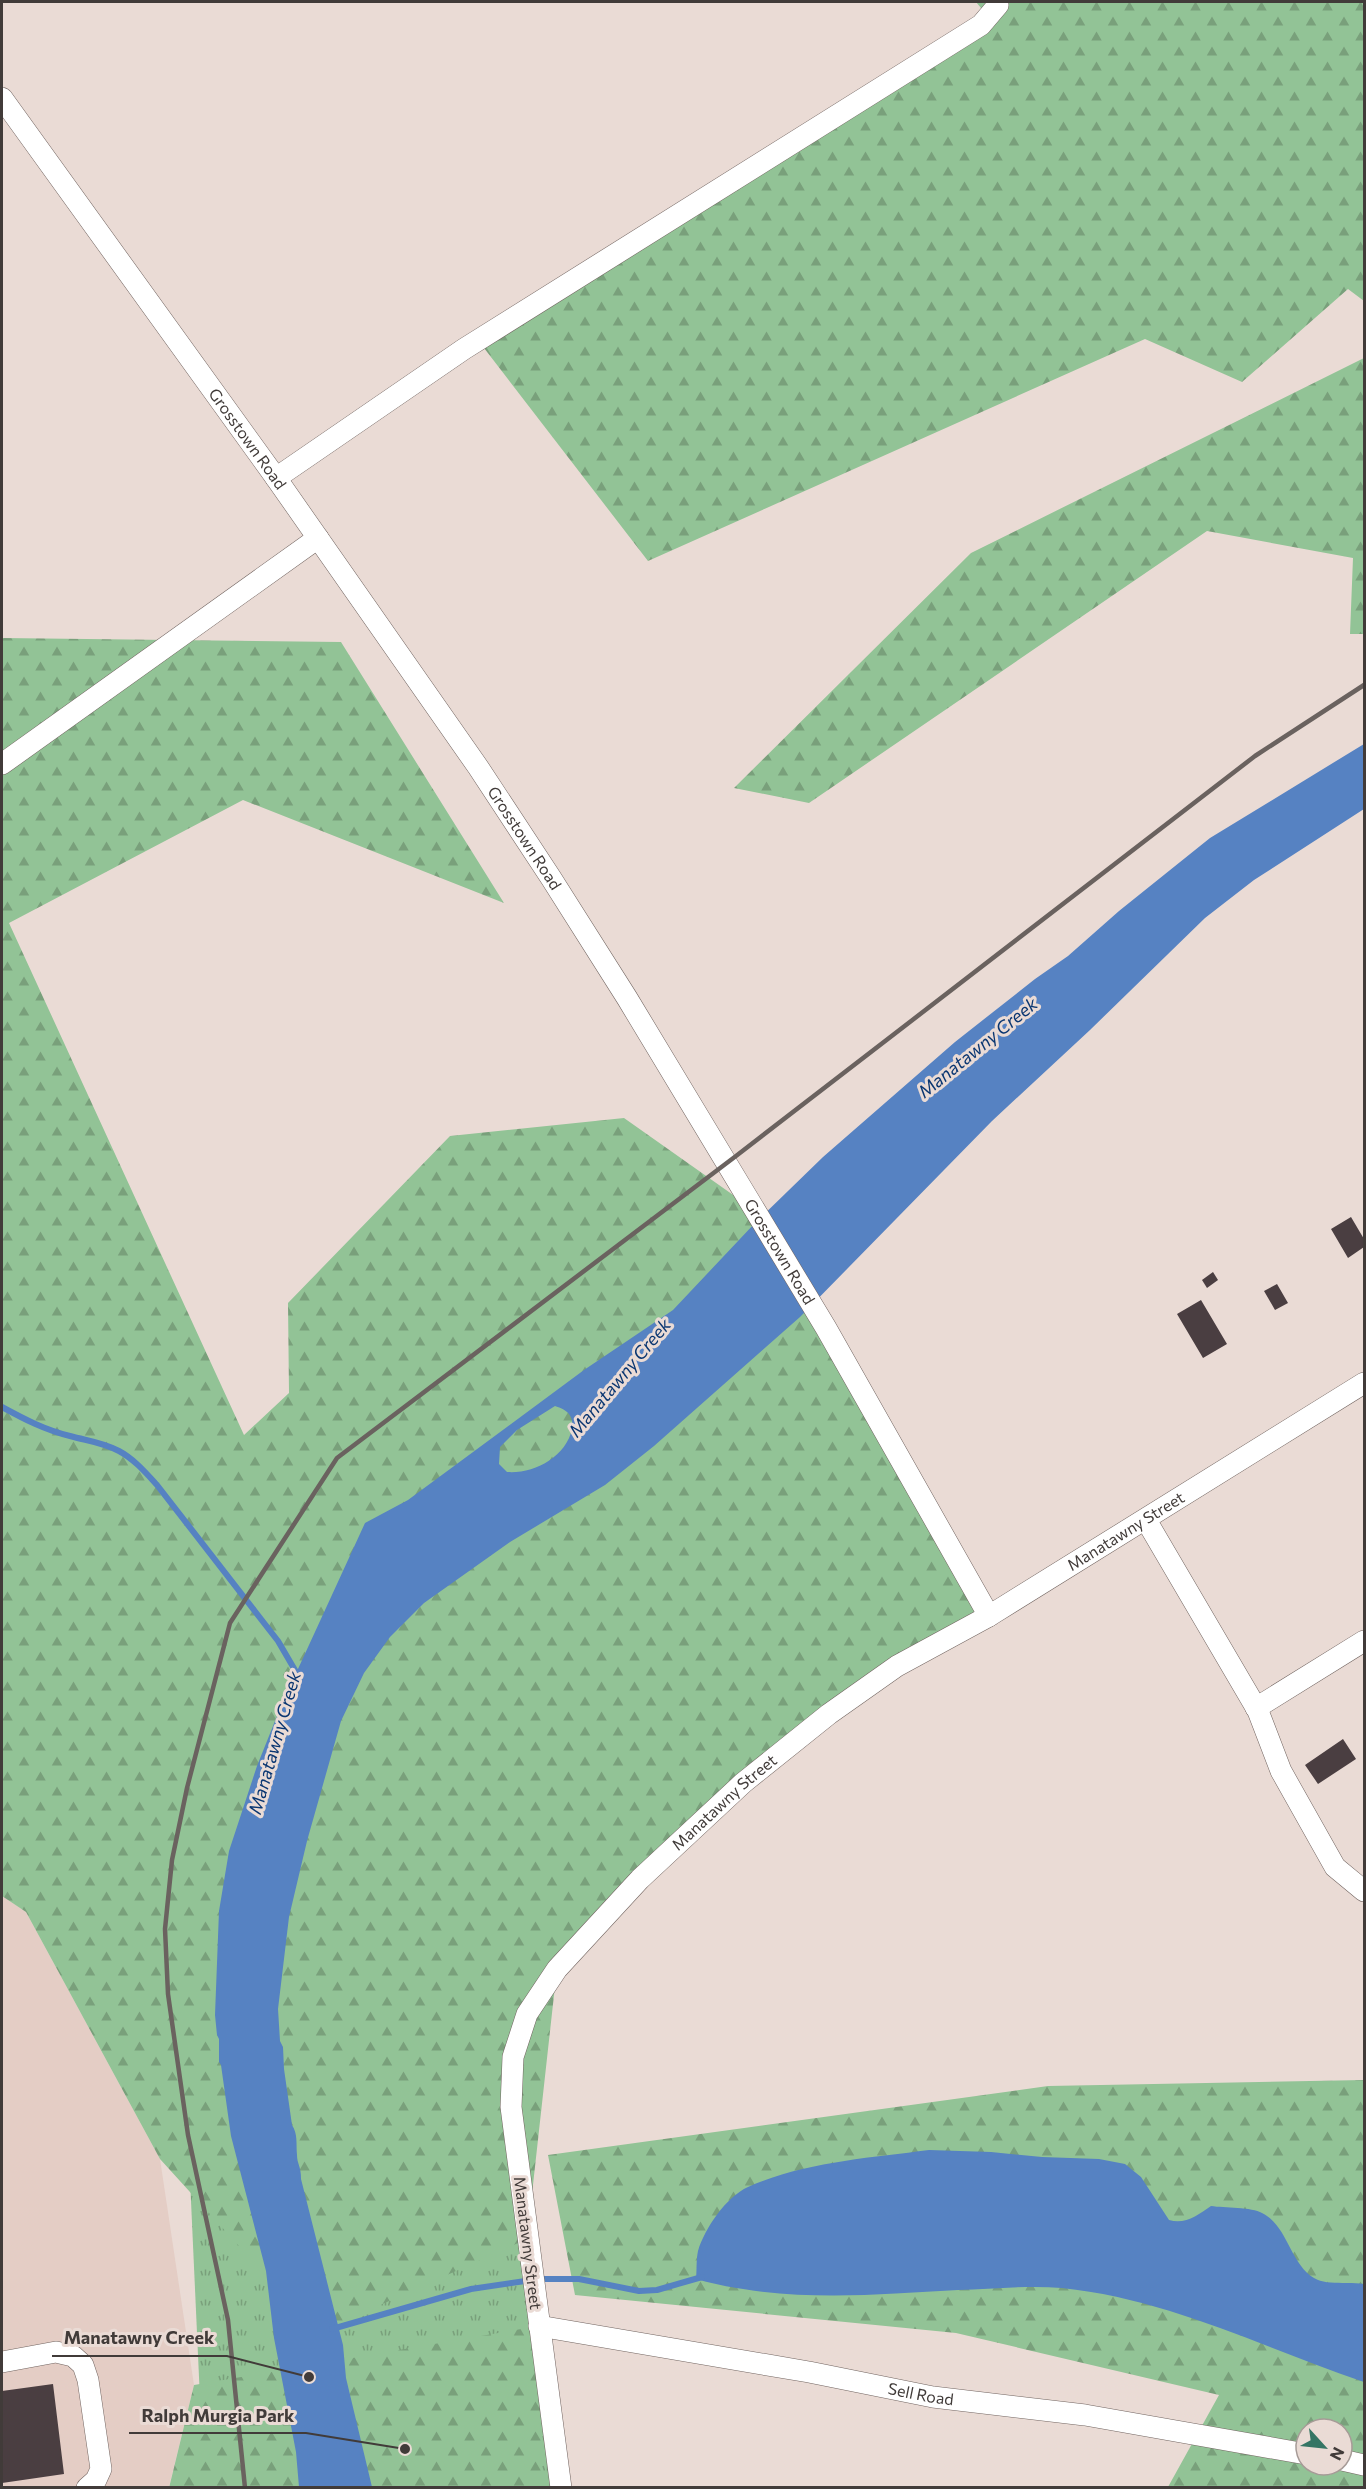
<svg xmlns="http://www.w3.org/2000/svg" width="1366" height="2489" font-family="Commissioner,sans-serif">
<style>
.built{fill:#e4cdc5}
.grass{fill:url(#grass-tufts)}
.forest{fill:url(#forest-firs);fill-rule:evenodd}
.water{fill:#5682c2;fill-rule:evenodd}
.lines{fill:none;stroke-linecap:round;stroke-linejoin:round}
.stream{stroke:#5682c2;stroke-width:6}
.building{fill:#4a3e41}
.minor-casing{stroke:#726561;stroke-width:22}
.minor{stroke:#fff;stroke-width:21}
.rail{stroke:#6a625f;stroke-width:4.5}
.labels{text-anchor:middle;stroke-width:6;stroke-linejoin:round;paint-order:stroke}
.street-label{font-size:16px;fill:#413b39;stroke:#eadbd5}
.water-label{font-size:18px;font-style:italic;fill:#0a3671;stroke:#eadbd5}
.leader{fill:none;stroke:#413b39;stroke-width:2}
.callout-dot{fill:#413b39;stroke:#eadbd5;stroke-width:2}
.callout-label{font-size:18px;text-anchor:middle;font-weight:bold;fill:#413b39;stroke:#eadbd5;stroke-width:6;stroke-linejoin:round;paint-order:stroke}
</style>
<defs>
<pattern id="grass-tufts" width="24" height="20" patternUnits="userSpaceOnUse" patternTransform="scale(1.5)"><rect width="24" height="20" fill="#92c396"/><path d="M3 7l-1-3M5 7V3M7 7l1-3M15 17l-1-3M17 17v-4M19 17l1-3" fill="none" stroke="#79a07b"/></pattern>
<pattern id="forest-firs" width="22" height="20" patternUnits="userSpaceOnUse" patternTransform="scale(1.5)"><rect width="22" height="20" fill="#92c396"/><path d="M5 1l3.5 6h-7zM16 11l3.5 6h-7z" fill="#79a07b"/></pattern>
</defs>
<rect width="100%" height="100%" fill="#eadbd5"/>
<path class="built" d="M2,1896L26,1912L160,2159L194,2385L169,2487H2Z"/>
<path class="grass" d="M511,2107L558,2487H204L188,2135Z"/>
<path class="forest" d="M976,2H1364V301L1348,289L1242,382L1145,339L648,561L474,335L986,14Z
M1364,358V634H1350L1353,558L1207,531L809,803L734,788L971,553Z
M2,638L341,642L504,903L243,800L9,923L244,1435L289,1393L288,1303L450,1136L624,1118L753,1209L989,1616L743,1783L557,1968L527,2239L318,2333L160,2159L26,1912L2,1896Z
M1364,2080V2487H1168L1219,2395L956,2333L575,2295L548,2155L1048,2086ZM1306,2429H1342V2465H1306Z
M539,2326L542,2487L169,2488L194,2385Z"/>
<path class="water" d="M1364,744V809L1254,880L1205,918L1090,1030L992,1121L800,1317L654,1446L605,1485L510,1542L424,1603L390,1637L364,1673L341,1721L307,1841L289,1917L278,2009L280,2041L283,2047L284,2069L292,2125C298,2134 296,2144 297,2155C297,2164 301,2166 301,2179L343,2345L346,2378L372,2487H299L296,2452L274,2338L266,2271L231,2136L221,2065L219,2062V2039L217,2035L215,2015L219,1911L229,1851L257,1766L281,1706L365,1523L408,1500L584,1370L673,1310L755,1223L823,1157L955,1042L1035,979L1068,956L1119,911L1210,838ZM555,1406C558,1407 564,1409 567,1412C572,1416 573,1423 572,1429C566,1457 534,1474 507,1472L499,1464L500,1447L517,1430Z
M929,2150L991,2152L1042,2157L1099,2159L1125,2164L1141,2177L1169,2220C1185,2225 1198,2215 1211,2206C1224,2208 1252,2207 1262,2213C1288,2226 1290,2264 1314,2278C1327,2286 1349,2281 1364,2284V2382C1264,2348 1169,2299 1062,2288C1028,2285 992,2289 958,2290C870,2295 782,2303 696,2279C697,2270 696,2260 698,2251C705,2228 726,2197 748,2187C804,2162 869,2158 929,2150Z"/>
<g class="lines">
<path class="stream" d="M2,1407C24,1419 45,1430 70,1436C88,1441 102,1442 119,1451C134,1459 146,1473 157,1485L278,1641L299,1677
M332,2329L471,2289L539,2279H579L639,2291L657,2290L702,2277"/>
</g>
<path class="building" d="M1351,1217L1364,1239V1247L1348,1258L1331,1229Z
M1213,1272L1218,1280L1207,1288L1202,1280Z
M1277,1284L1288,1303L1275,1310L1264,1291Z
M1201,1300L1227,1344L1203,1358L1177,1314Z
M1343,1739L1356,1759L1318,1784L1305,1765Z
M53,2384L64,2474L2,2483V2391Z"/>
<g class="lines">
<g class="minor-casing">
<g id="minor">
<path id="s1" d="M2,98L276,478L478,767L551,878L627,998L826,1328L989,1616"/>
<path d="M276,478L464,349L981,25L998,5L997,2"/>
<path d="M2,764L318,538"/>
<path d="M1146,1520L1258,1711L1281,1771L1335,1867L1364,1891"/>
<path d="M1256,1708L1364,1641"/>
<path id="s2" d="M539,2326L809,2372L933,2397L1085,2415L1306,2454"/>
<path d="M2,2362L56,2352L73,2356L83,2365L88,2380L101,2469L96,2480L87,2488"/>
<path d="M1342,2460L1364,2465"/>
<path id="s3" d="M561,2488L511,2107L513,2057L527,2014L557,1969L640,1879L743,1783L829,1714L897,1666L989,1616L1364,1383"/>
</g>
</g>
<use href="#minor" class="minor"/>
<path class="rail" d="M245,2488L228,2320L188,2135L168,1994L165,1929L172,1860L187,1788L230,1623L337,1458L736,1156L1255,756L1364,685"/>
</g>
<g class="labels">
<g class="street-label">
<text dy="6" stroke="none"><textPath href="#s1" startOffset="420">Grosstown Road</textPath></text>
<text dy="6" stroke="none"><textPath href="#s1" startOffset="906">Grosstown Road</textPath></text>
<text dy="6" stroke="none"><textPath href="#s1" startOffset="1392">Grosstown Road</textPath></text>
<text dy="6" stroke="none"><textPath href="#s3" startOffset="1256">Manatawny Street</textPath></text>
<text dy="6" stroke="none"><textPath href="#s3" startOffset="770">Manatawny Street</textPath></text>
<text transform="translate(528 2243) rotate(83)" y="6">Manatawny Street</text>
<text dy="6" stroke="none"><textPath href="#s2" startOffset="388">Sell Road</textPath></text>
</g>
<g class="water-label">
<text transform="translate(978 1048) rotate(-39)" y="6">Manatawny Creek</text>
<text transform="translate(620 1378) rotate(-50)" y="6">Manatawny Creek</text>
<text transform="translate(275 1743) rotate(-74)" y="6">Manatawny Creek</text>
</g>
</g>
<path class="leader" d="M309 2377L227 2356H52M405 2449L306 2433H129"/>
<g class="callout-dot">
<circle cx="309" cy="2377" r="6"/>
<circle cx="405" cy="2449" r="6"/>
</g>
<g class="callout-label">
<text x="139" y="2344">Manatawny Creek</text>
<text x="218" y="2422">Ralph Murgia Park</text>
</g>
<rect width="1366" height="2489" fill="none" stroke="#413b39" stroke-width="6"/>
<g transform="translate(1324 2447) rotate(117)"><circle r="28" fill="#eadbd5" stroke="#a69b97" stroke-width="1.5"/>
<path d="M0-4.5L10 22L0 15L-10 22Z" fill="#347564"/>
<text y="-9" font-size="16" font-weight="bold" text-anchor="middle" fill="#413b39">N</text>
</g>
</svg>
